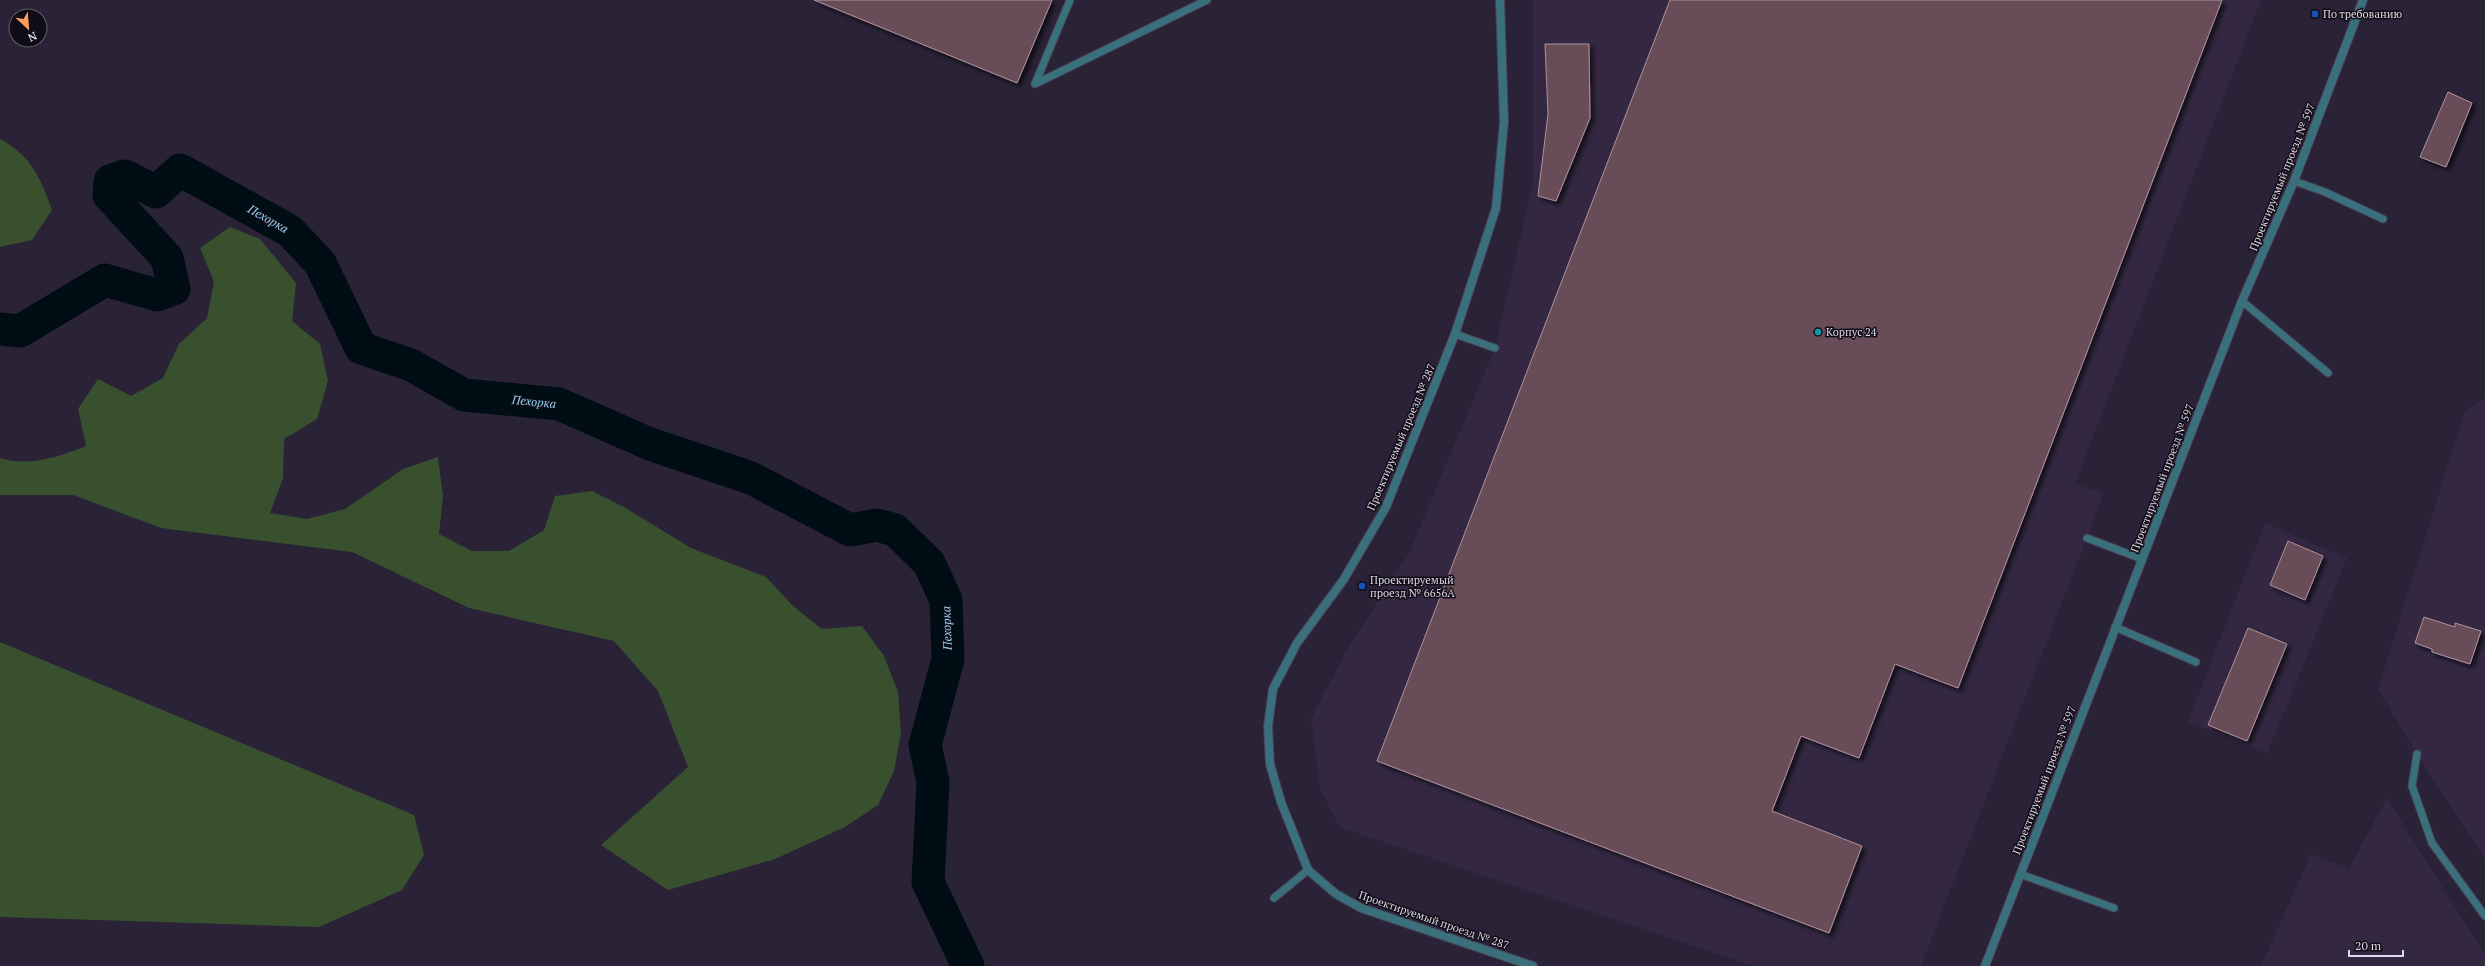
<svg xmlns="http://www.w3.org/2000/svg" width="2485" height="966" font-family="'PT Serif',serif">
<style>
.built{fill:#332742}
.green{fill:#39502f}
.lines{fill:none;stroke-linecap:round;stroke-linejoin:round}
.river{stroke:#010d15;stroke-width:33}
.building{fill:#684d58;stroke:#af919d;filter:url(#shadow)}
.lane-casing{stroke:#473f53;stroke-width:9}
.street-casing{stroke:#473f53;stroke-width:10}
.lane{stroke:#3a707b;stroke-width:7}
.street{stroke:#3a707b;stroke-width:8}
.transit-dot{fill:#1a4fb4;stroke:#110d17;stroke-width:1.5}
.culture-dot{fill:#0f9aa8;stroke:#110d17;stroke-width:1.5}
.labels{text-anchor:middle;stroke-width:3;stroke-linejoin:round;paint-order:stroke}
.poi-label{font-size:11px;fill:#ded9e7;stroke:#110d17;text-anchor:start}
.street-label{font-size:11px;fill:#ded9e7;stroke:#110d17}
.water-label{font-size:12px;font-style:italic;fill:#91d2f4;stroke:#110d17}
</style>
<defs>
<filter id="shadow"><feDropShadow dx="3.5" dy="3.5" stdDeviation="2" flood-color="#0009"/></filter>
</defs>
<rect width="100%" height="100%" fill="#2a2237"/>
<path class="built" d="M1533,0H2261L2075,484L2104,494L1921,966H1753L1339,827L1320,789L1311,719L1345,653L1409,553L1495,348L1533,182Z
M2485,398V859L2417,754L2378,689L2465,410Z
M2265,523L2347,558L2267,754L2188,722Z
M2387,798L2485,955V966H2261L2311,854L2349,868Z"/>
<path class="green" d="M0,139C31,155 41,179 52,210L32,240L0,247Z
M230,227L260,239L296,283L292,321L320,344L328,381L317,419L284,439L283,478L270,513L307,519L345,509L403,469L438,457L443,496L439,534L472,551H509L544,530L555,496L592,491L624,507L691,548L766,577L793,606L822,629L862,626L884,656L898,692L901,733L894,771L878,805L845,827L775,859L668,890L601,845L688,767L658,691L614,641L469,608L352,552L161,528L73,495H0V458C29,467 58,457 86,446L78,409L98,379L131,396L163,378L179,344L207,318L214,282L200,248Z
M0,642L414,815L424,855L402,890L319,927L0,917Z"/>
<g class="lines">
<path class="river" d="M0,329L20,331L105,280L157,295L174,289L167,258L109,195L110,181L125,176L156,192L180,170L290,231L320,263L361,348L411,365L464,395L559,404L650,444L751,478L850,530L877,525L895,530L929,563L946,600L948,659L925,745L933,782L928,882L968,966"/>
</g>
<path class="building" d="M814,0H1052L1017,83Z
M1670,0H2222L1958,688L1895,664L1859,758L1801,736L1772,811L1862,846L1829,933L1377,761Z
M1545,44H1589L1590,118L1556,201L1538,196L1548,114Z
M2448,92L2472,103L2446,167L2420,157Z
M2288,541L2323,556L2305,600L2270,585Z
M2424,617L2455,627V623L2481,631L2470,664L2432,652V649L2415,643Z
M2248,628L2287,644L2247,741L2208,725Z"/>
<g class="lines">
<g class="lane-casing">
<path id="lane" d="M1070,0L1035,84L1207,0
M2294,181L2325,192L2383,219
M2242,301L2328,373
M1455,334L1495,348
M2087,538L2142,559
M2115,627L2196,662
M2417,754L2412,786L2432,843L2485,916
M2020,874L2114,908
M1274,898L1308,870"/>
</g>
<g class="street-casing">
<path id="street" d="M1500,0L1504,122L1496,208L1455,334L1386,507L1344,579L1297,643L1273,689L1268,726L1270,764L1281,802L1308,870L1336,894L1361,908L1533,966
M1985,966L2242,301L2294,181L2363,0"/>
</g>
<use href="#lane" class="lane"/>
<use href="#street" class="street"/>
</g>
<g class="transit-dot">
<rect x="2311" y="10" width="8" height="8" rx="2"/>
<rect x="1358" y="582" width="8" height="8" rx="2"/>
</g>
<circle class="culture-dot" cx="1818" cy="332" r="4"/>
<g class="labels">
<g class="poi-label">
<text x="2323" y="18">По требованию</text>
<text x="1826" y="336">Корпус 24</text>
<text x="1370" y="584">Проектируемый<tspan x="1370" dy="13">проезд № 6656А</tspan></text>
</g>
<g class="street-label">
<text transform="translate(2282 177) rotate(-68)" y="4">Проектируемый проезд № 597</text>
<text transform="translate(1401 437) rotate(-67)" y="4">Проектируемый проезд № 287</text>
<text transform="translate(2162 478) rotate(-69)" y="4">Проектируемый проезд № 597</text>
<text transform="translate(2044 780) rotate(-69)" y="4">Проектируемый проезд № 597</text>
<text transform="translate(1434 920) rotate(19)" y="4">Проектируемый проезд № 287</text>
</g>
<g class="water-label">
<text transform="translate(268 219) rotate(30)" y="4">Пехорка</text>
<text transform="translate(534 402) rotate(6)" y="4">Пехорка</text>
<text transform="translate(947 628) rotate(-92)" y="4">Пехорка</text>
</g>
</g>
<g transform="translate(28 28) rotate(154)"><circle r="19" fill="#110d17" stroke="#635f6a"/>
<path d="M0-3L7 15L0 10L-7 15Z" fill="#ff9b5a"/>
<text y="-6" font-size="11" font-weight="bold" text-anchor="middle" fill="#ded9e7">N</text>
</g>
<path d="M2349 950v6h54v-6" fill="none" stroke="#ded9e7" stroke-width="2"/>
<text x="2355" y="950" font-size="12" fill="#ded9e7" stroke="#110d17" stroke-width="3" paint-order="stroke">20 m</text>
</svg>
